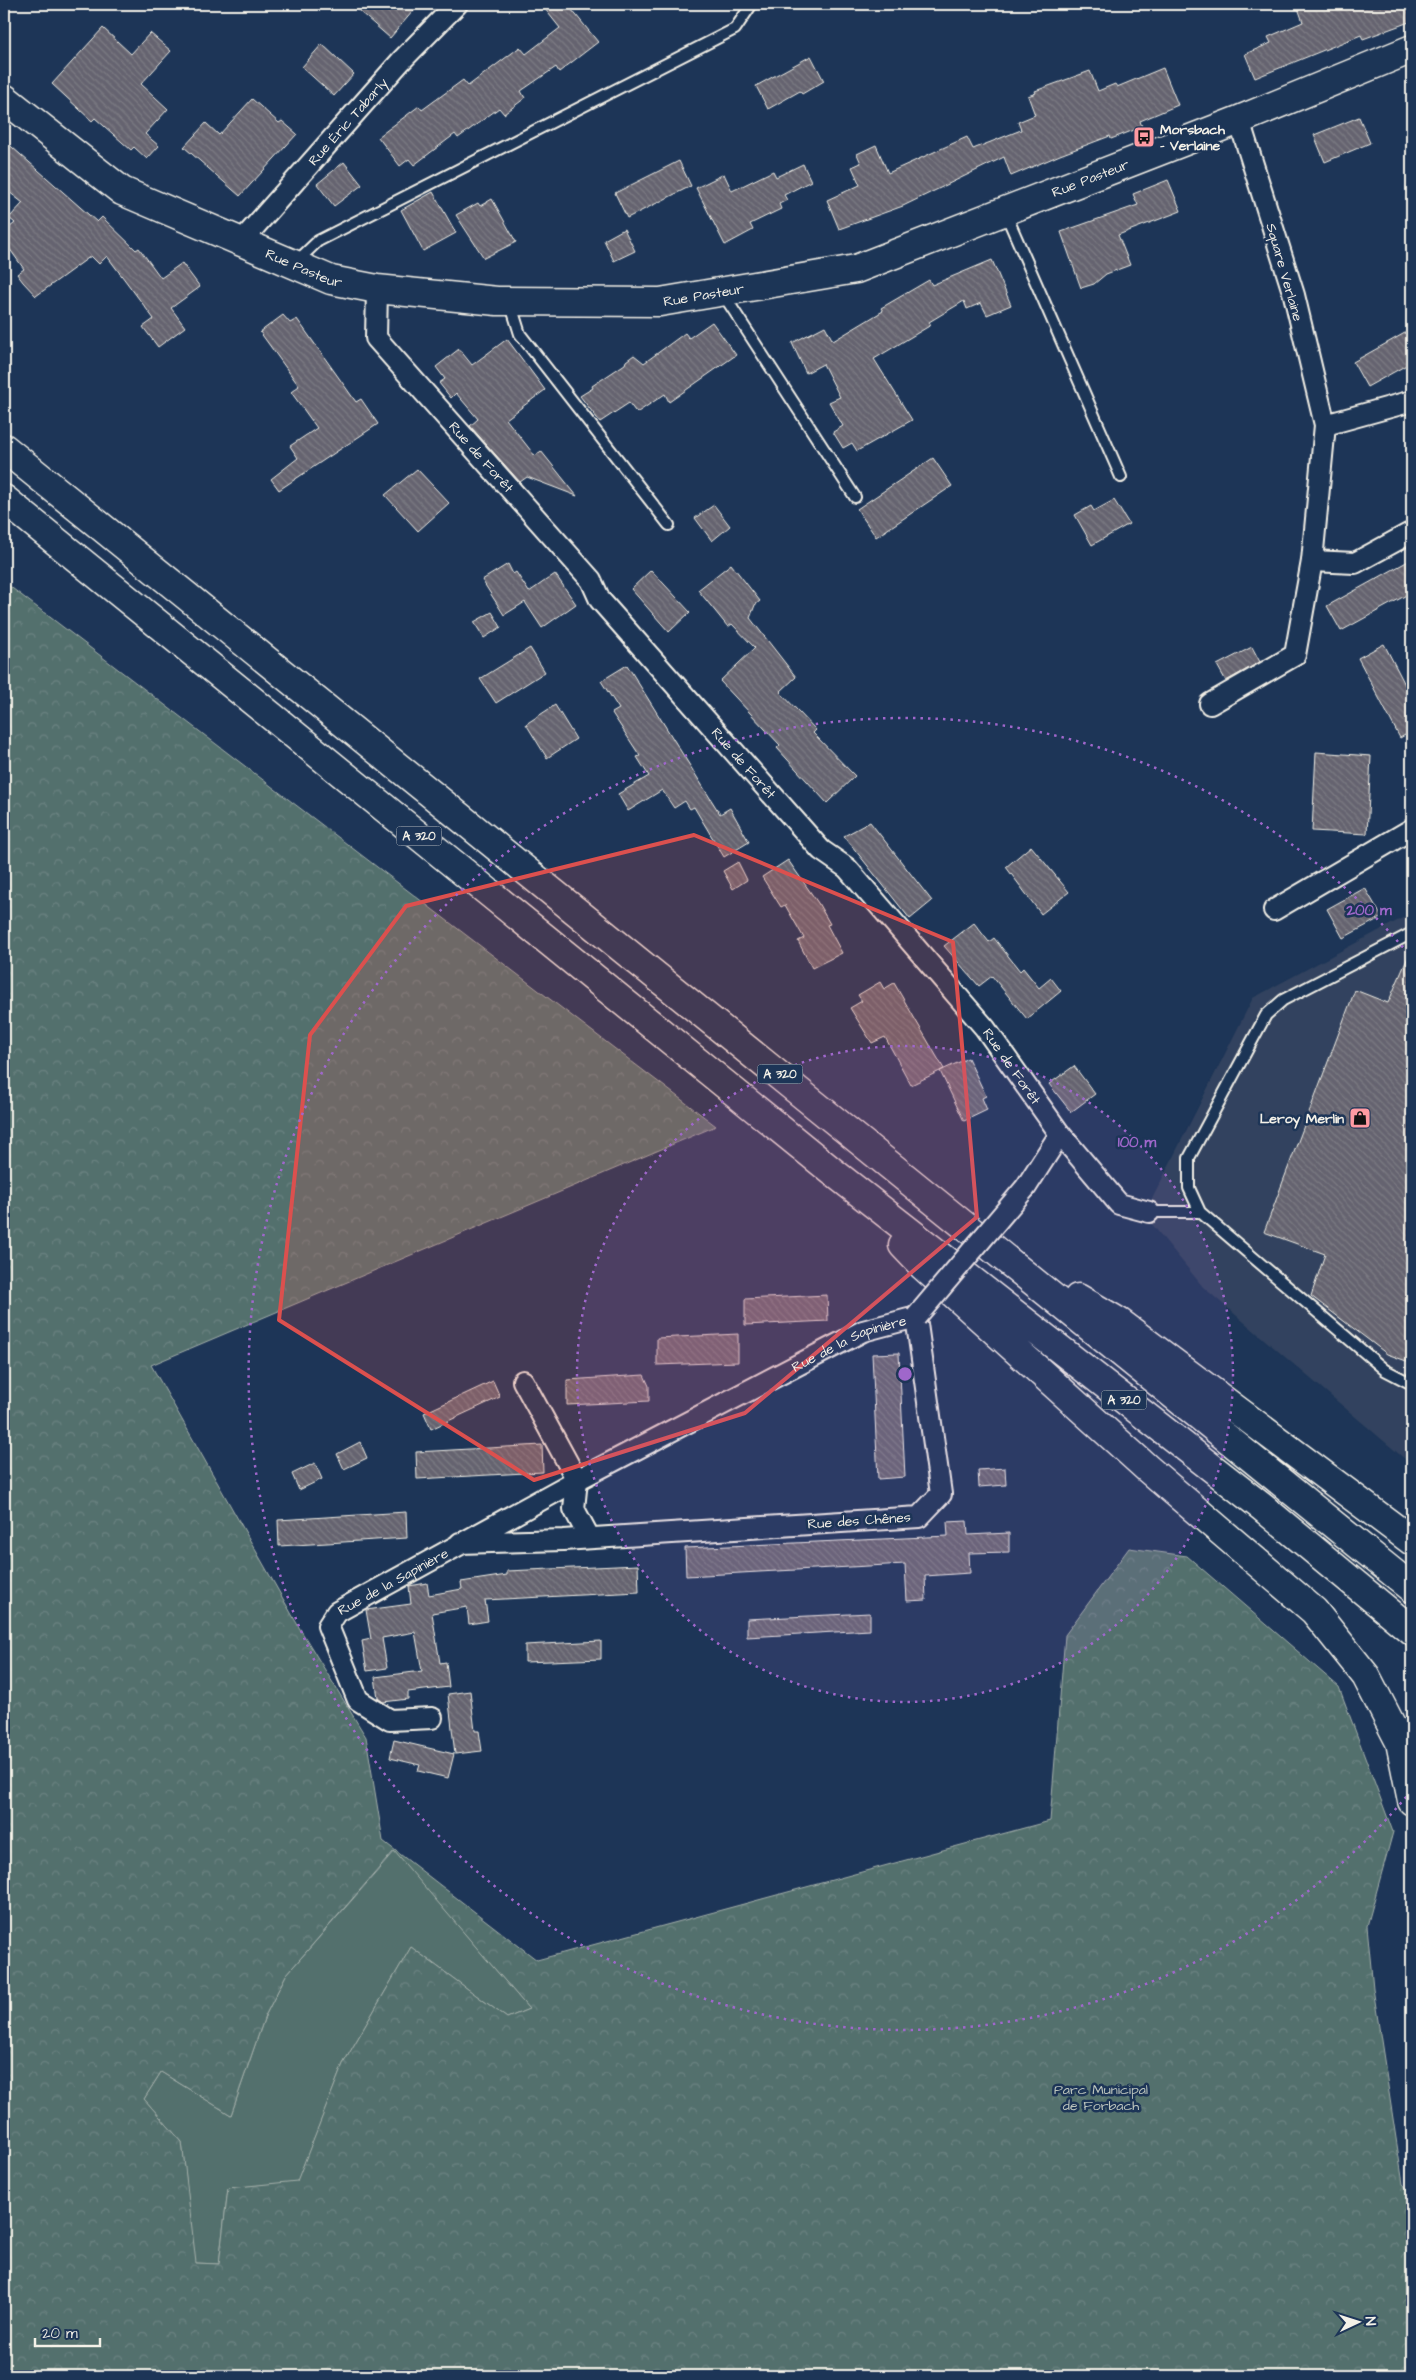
<svg xmlns="http://www.w3.org/2000/svg" width="1416" height="2380" font-family="'Architects Daughter',sans-serif">
<style>
.built{fill:#33435e}
.green{fill:#536f6d;stroke:#a4b0aa}
.forest{fill:url(#forest-crowns);stroke:#a4b0aa;fill-rule:evenodd}
.building{fill:url(#building-back-hatch);stroke:#f4f1e8}
.lines{fill:none;stroke-linecap:round;stroke-linejoin:round}
.lane-casing{stroke:#f4f1e8;stroke-width:14}
.street-casing{stroke:#f4f1e8;stroke-width:24}
.secondary-casing{stroke:#f4f1e8;stroke-width:31}
.highway-casing{stroke:#f4f1e8;stroke-width:31}
.lane{stroke:#1d3557;stroke-width:10}
.street{stroke:#1d3557;stroke-width:20}
.secondary{stroke:#1d3557;stroke-width:28}
.highway{stroke:#1d3557;stroke-width:28}
.street-bridge-casing{stroke:#f4f1e8;stroke-width:24;stroke-linecap:butt}
.street-bridge{stroke:#1d3557;stroke-width:20}
.marked{fill:#dc504e;fill-opacity:0.2;stroke:#dc504e;stroke-width:4;stroke-linejoin:round}
.ring{fill:none;stroke:#9f67cb;stroke-width:2.5;stroke-dasharray:2.5 5}
.labels{text-anchor:middle;stroke-width:5;stroke-linejoin:round;paint-order:stroke}
.shield{fill:#1d3557;stroke:#b4b9bc;stroke-width:1}
.shield-label{font-size:12px;font-weight:bold;fill:#f4f1e8}
.street-label{font-size:14px;fill:#f4f1e8;stroke:#1d3557}
.poi-label{font-size:14px;font-weight:bold;fill:#f4f1e8;stroke:#1d3557;text-anchor:start}
.park-label{font-size:14px;fill:#bcc4bd;stroke:#1d3557}
.centre{fill:#9f67cb;stroke:#1d3557;stroke-width:2.5}
.ring-label{font-size:15px;text-anchor:middle;font-weight:bold;fill:#9f67cb;stroke:#1d3557;stroke-width:5;stroke-linejoin:round;paint-order:stroke}
</style>
<defs>
<pattern id="forest-crowns" width="20" height="18" patternUnits="userSpaceOnUse" patternTransform="scale(1.25)"><rect width="20" height="18" fill="#536f6d"/><path d="M2 6a3 3 0 1 1 6 0M12 15a3 3 0 1 1 6 0" fill="none" stroke="#6c8482"/></pattern>
<pattern id="building-back-hatch" width="6" height="6" patternUnits="userSpaceOnUse" patternTransform="scale(1.25)"><rect width="6" height="6" fill="#65646f"/><path d="M-1 5l2 2M0 0l6 6M5-1l2 2" fill="none" stroke="#7c7b84"/></pattern>
</defs>
<rect width="100%" height="100%" fill="#1d3557"/>
<filter id="ink" filterUnits="userSpaceOnUse"><feTurbulence type="fractalNoise" baseFrequency=".02" numOctaves="2"/><feDisplacementMap in="SourceGraphic" scale="10" xChannelSelector="R" yChannelSelector="G"/><feConvolveMatrix kernelMatrix="1 2 1 2 8 2 1 2 1" color-interpolation-filters="sRGB"/></filter>
<g filter="url(#ink)">
<path class="built" d="M1412,913V1465L1203,1287L1151,1223L1150,1203L1253,998Z"/>
<path class="green" d="M395,1851L529,2009L507,2018L411,1947L343,2064L297,2182L228,2188L219,2264L195,2263L182,2142L144,2099L161,2072L231,2115L265,2016L286,1975Z"/>
<path class="forest" d="M4,582L716,1126L151,1365L300,1629L366,1737L383,1841L537,1960L1050,1821L1065,1635L1129,1548L1187,1556L1339,1687L1393,1832L1367,1926L1373,1988L1403,2184L1412,2194V2376H4ZM394,1851L529,2009L507,2018L411,1947L343,2064L297,2181L228,2188L219,2264L196,2263L182,2142L144,2099L161,2072L231,2115L265,2016L286,1975Z"/>
<path class="building" d="M351,4H419L390,38Z
M541,4H567L598,42L559,72L556,67L521,91L525,98L504,114L499,108L458,138L455,134L414,165L409,159L400,166L378,137L419,106L422,110L463,80L468,86L520,47L526,54L560,28Z
M1308,4H1412V21L1363,39L1361,35L1255,78L1245,54L1271,43L1268,37L1303,22L1298,8Z
M103,28L131,54L150,33L171,51L141,84L168,109L145,134L159,146L147,159L134,147L131,150L95,118L92,121L52,84Z
M322,44L354,74L334,96L302,67Z
M811,56L824,81L802,94L800,91L768,109L756,86Z
M1163,68L1178,105L1140,121L1142,127L1111,139L1110,136L1060,155L1011,176L1004,157L903,206L839,229L827,200L860,185L852,167L861,163L857,154L876,145L888,173L967,137L973,149L1021,130L1018,122L1035,115L1028,96L1036,93L1035,91L1090,71L1098,91L1115,84L1117,87Z
M252,99L279,123L282,121L297,134L240,196L184,147L206,123L219,135Z
M1359,117L1370,143L1325,162L1314,135Z
M4,140L97,222L102,217L136,250L139,248L161,278L182,263L200,287L171,308L185,327L158,347L143,327L154,319L107,256L99,264L91,256L36,296L23,282L17,274L24,269L4,241V232L15,223L9,218L23,203L4,188Z
M679,161L691,186L627,218L615,193Z
M344,162L362,185L334,206L317,184Z
M803,164L811,181L784,195L787,200L779,204L781,209L750,224L753,230L725,245L696,188L724,174L732,191L773,171L776,177Z
M1168,180L1181,211L1118,235L1130,265L1106,274L1094,284L1081,288L1061,232L1138,205L1133,194Z
M433,192L456,233L423,251L401,210Z
M492,199L516,242L484,258L456,215L478,203L480,206Z
M624,229L635,251L614,261L604,240Z
M992,260L1011,305L987,315L981,303L967,309L964,301L929,322L931,325L874,359L912,420L857,451L852,443L843,448L833,432L843,426L829,402L840,397L823,364L806,373L792,343L825,326L833,341L883,311L881,308L929,280L932,285Z
M283,315L290,323L297,319L356,402L361,399L378,424L279,490L271,479L298,458L290,446L317,428L291,392L299,386L260,332Z
M712,322L736,355L669,402L665,394L638,412L635,411L629,403L600,422L580,396L593,388L592,386L625,364L626,361L634,355L644,363L685,333L689,338Z
M1412,329V362L1367,387L1353,362Z
M507,339L545,390L506,419L535,456L541,451L577,496L527,477L520,482L470,426L478,419L456,393L451,398L439,383L445,379L436,367L459,349L472,365Z
M933,458L952,486L876,537L857,509Z
M417,469L449,503L418,531L385,495Z
M1114,500L1129,524L1092,545L1075,515L1091,506L1094,511Z
M714,505L730,526L712,541L695,518Z
M1412,559V592L1341,631L1327,606Z
M508,564L513,574L516,572L529,592L555,574L576,604L542,628L525,602L504,615L482,580Z
M731,564L760,601L755,605L750,618L796,677L780,692L816,730L813,733L855,776L827,803L777,748L780,745L720,681L755,648L732,624L728,627L698,590Z
M651,570L690,612L669,632L631,589Z
M492,612L501,627L484,638L474,622Z
M1384,644L1412,698V731L1400,738L1358,658Z
M1252,647L1260,662L1226,681L1217,665Z
M530,648L545,672L496,703L480,679Z
M627,665L720,814L730,808L749,842L724,857L694,807L690,809L685,801L674,808L662,790L628,811L618,794L649,776L637,757L640,756L612,713L619,709L601,681Z
M555,705L576,739L547,758L526,724Z
M1316,752L1371,756L1367,834L1312,831Z
M870,822L932,901L910,919L844,836Z
M1031,846L1069,892L1041,914L1006,867Z
M788,860L818,903L830,924L827,925L842,953L812,968L798,941L804,938L785,905L781,907L762,877Z
M738,862L747,880L733,889L723,871Z
M1365,888L1382,917L1343,938L1327,909Z
M974,923L989,942L994,938L1020,971L1023,968L1039,988L1051,978L1061,991L1027,1019L992,976L979,986L944,946Z
M1412,948V1363L1387,1354L1311,1296L1325,1254L1264,1232L1355,990L1388,1003Z
M880,982L884,989L894,983L944,1069L911,1085L885,1037L872,1043L850,1008L862,1001L858,995Z
M968,1058L986,1096L982,1098L987,1110L964,1121L940,1071Z
M1074,1066L1095,1094L1071,1112L1049,1084Z
M827,1295L828,1321L745,1325V1299Z
M738,1334V1362L657,1365V1338Z
M899,1353L905,1477L878,1479L872,1354Z
M644,1375L649,1386V1401L567,1405V1380Z
M493,1381L500,1397L431,1429L424,1413Z
M360,1442L367,1458L344,1469L337,1454Z
M542,1445L543,1472L417,1479L416,1452Z
M315,1463L322,1479L299,1490L292,1474Z
M1005,1468L1006,1485L979,1487L978,1470Z
M406,1512L407,1538L279,1546L278,1520Z
M967,1521L968,1535L1009,1533V1552L969,1553L970,1573L925,1576L926,1600L907,1601L905,1564L686,1576L685,1548L948,1536L947,1522Z
M638,1565L639,1592L485,1600L488,1621L469,1624L467,1607L432,1613L440,1663L446,1662L449,1687L408,1692V1699L383,1702L378,1698L375,1677L422,1671L415,1632L382,1638L387,1668L367,1671L362,1641L371,1639L366,1610L411,1604L409,1586L427,1583L429,1595L462,1589L461,1582L507,1575V1571Z
M870,1613V1630L747,1637V1619Z
M601,1641V1659L525,1662V1645Z
M470,1691L475,1731H479L482,1751L455,1754L448,1694Z
M394,1740L454,1754L448,1778L418,1771L420,1765L390,1758Z"/>
<g class="lines">
<g class="lane-casing">
<path id="lane" d="M1005,212L1121,477
M296,262L318,241L735,29L752,4
M723,294L855,497
M510,302L520,334L669,525
M1412,933L1283,1000L1266,1015L1189,1158V1188L1200,1212L1385,1370L1412,1384
M1149,1212H1200"/>
</g>
<g class="street-casing">
<g id="street">
<path id="s1" d="M241,242L401,61L457,4"/>
<path id="s2" d="M377,289L376,338L591,580L600,600L821,850L847,868L985,1028L1060,1134L1119,1204L1149,1212"/>
<path d="M1325,425L1412,401"/>
<path d="M1312,561L1355,563L1412,532"/>
<path d="M1210,704L1295,655L1312,561L1325,425L1294,295L1239,120"/>
<path d="M1274,910L1412,829"/>
<path d="M1026,1187L1060,1134"/>
<path d="M523,1381L577,1480L574,1509L589,1537"/>
<path id="s3" d="M432,1718L390,1720L358,1700L328,1626L337,1612L577,1480L863,1331L916,1317L941,1494L919,1517L563,1540L460,1543"/>
</g>
</g>
<g class="secondary-casing">
<g id="secondary">
<path id="s4" d="M4,98L122,191L331,280L377,289L497,301L660,302L856,269L1239,120L1412,49"/>
</g>
</g>
<g class="highway-casing">
<path id="highway" d="M4,448L1412,1588
M4,499L833,1172L1262,1507L1412,1631
M903,1245L923,1266L1148,1469L1314,1611L1366,1676L1400,1742L1412,1801
M1078,1298L1119,1322L1412,1541"/>
</g>
<use href="#lane" class="lane"/>
<use href="#street" class="street"/>
<use href="#secondary" class="secondary"/>
<use href="#highway" class="highway"/>
<g class="street-bridge-casing">
<path id="street-bridge" d="M916,1317L1026,1187"/>
</g>
<use href="#street-bridge" class="street-bridge"/>
</g>
</g>
<path class="marked" d="M694,835L953,942L977,1217L745,1413L534,1480L279,1320L310,1035L406,906Z"/>
<circle cx="905" cy="1374" r="328" fill="#9f67cb" fill-opacity=".12"/>
<g class="ring">
<circle cx="905" cy="1374" r="328"/>
<path d="M1411 1791A656 656 0 1 1 1411 957"/>
</g>
<defs>
<g id="bus-square" transform="scale(1.125)"><rect x="-9" y="-9" width="18" height="18" rx="4" fill="#ff9aa2" stroke="#1d3557"/><path d="M-5-6H5V4H4V6H2V4H-2V6H-4V4H-5ZM-3.5-4V0h7V-4ZM-3.5 1.2v1.5H-2V1.2ZM2 1.2v1.5H3.5V1.2Z" fill="#111"/></g>
<g id="shop-square" transform="scale(1.125)"><rect x="-9" y="-9" width="18" height="18" rx="4" fill="#ff9aa2" stroke="#1d3557"/><path d="M-5-2.5h2.3a2.7 3.5 0 0 1 5.4 0H5L5.5 6h-11ZM-1.5-2.5h3a1.5 2.3 0 0 0-3 0Z" fill="#111"/></g>
</defs>
<g fill-rule="evenodd">
<use href="#bus-square" x="1144" y="137"/>
<use href="#shop-square" x="1360" y="1118"/>
</g>
<g class="labels">
<g class="shield">
<rect x="396.5" y="826.5" width="45" height="19" rx="4"/>
<rect x="757.5" y="1064.5" width="45" height="19" rx="4"/>
<rect x="1101.5" y="1390.5" width="45" height="19" rx="4"/>
</g>
<g class="shield-label">
<text x="419" y="840">A 320</text>
<text x="780" y="1078">A 320</text>
<text x="1124" y="1404">A 320</text>
</g>
<g class="street-label">
<text dy="5" stroke="none"><textPath href="#s1" startOffset="161">Rue Éric Tabarly</textPath></text>
<text dy="5" stroke="none"><textPath href="#s4" startOffset="1158">Rue Pasteur</textPath></text>
<text dy="5" stroke="none"><textPath href="#s4" startOffset="348">Rue Pasteur</textPath></text>
<text transform="translate(1285 272) rotate(74)" y="5">Square Verlaine</text>
<text dy="5" stroke="none"><textPath href="#s4" startOffset="752">Rue Pasteur</textPath></text>
<text dy="5" stroke="none"><textPath href="#s2" startOffset="208">Rue de Forêt</textPath></text>
<text dy="5" stroke="none"><textPath href="#s2" startOffset="612">Rue de Forêt</textPath></text>
<text dy="5" stroke="none"><textPath href="#s2" startOffset="1018">Rue de Forêt</textPath></text>
<text dy="5" stroke="none"><textPath href="#s3" startOffset="755">Rue de la Sapinière</textPath></text>
<text transform="translate(859 1520) rotate(-4)" y="5">Rue des Chênes</text>
<text dy="5" stroke="none"><textPath href="#s3" startOffset="240">Rue de la Sapinière</textPath></text>
</g>
<g class="poi-label">
<text x="1160" y="134">Morsbach<tspan x="1160" dy="16">- Verlaine</tspan></text>
<text x="1344" y="1123" text-anchor="end">Leroy Merlin</text>
</g>
<g class="park-label">
<text x="1101" y="2094">Parc Municipal<tspan x="1101" dy="16">de Forbach</tspan></text>
</g>
</g>
<circle cx="905" cy="1374" r="8" class="centre"/>
<g class="ring-label">
<text x="1369" y="915">200 m</text>
<text x="1137" y="1147">100 m</text>
</g>
<rect width="1416" height="2380" fill="none" stroke="#1d3557" stroke-width="20"/>
<rect x="10" y="10" width="1396" height="2360" fill="none" stroke="#f4f1e8" stroke-width="2" filter="url(#ink)"/>
<g transform="translate(1358 2322) rotate(86)" stroke="#1d3557" stroke-width="4" paint-order="stroke">
<path d="M0-4L9 19L0 12L-9 19Z" fill="#f4f1e8"/>
<text y="-8" font-size="14" font-weight="bold" text-anchor="middle" fill="#f4f1e8">N</text>
</g>
<path d="M35 2338v8h65v-8" fill="none" stroke="#f4f1e8" stroke-width="2.5"/>
<text x="42" y="2338" font-size="15" fill="#f4f1e8" stroke="#1d3557" stroke-width="4" paint-order="stroke">20 m</text>
</svg>
